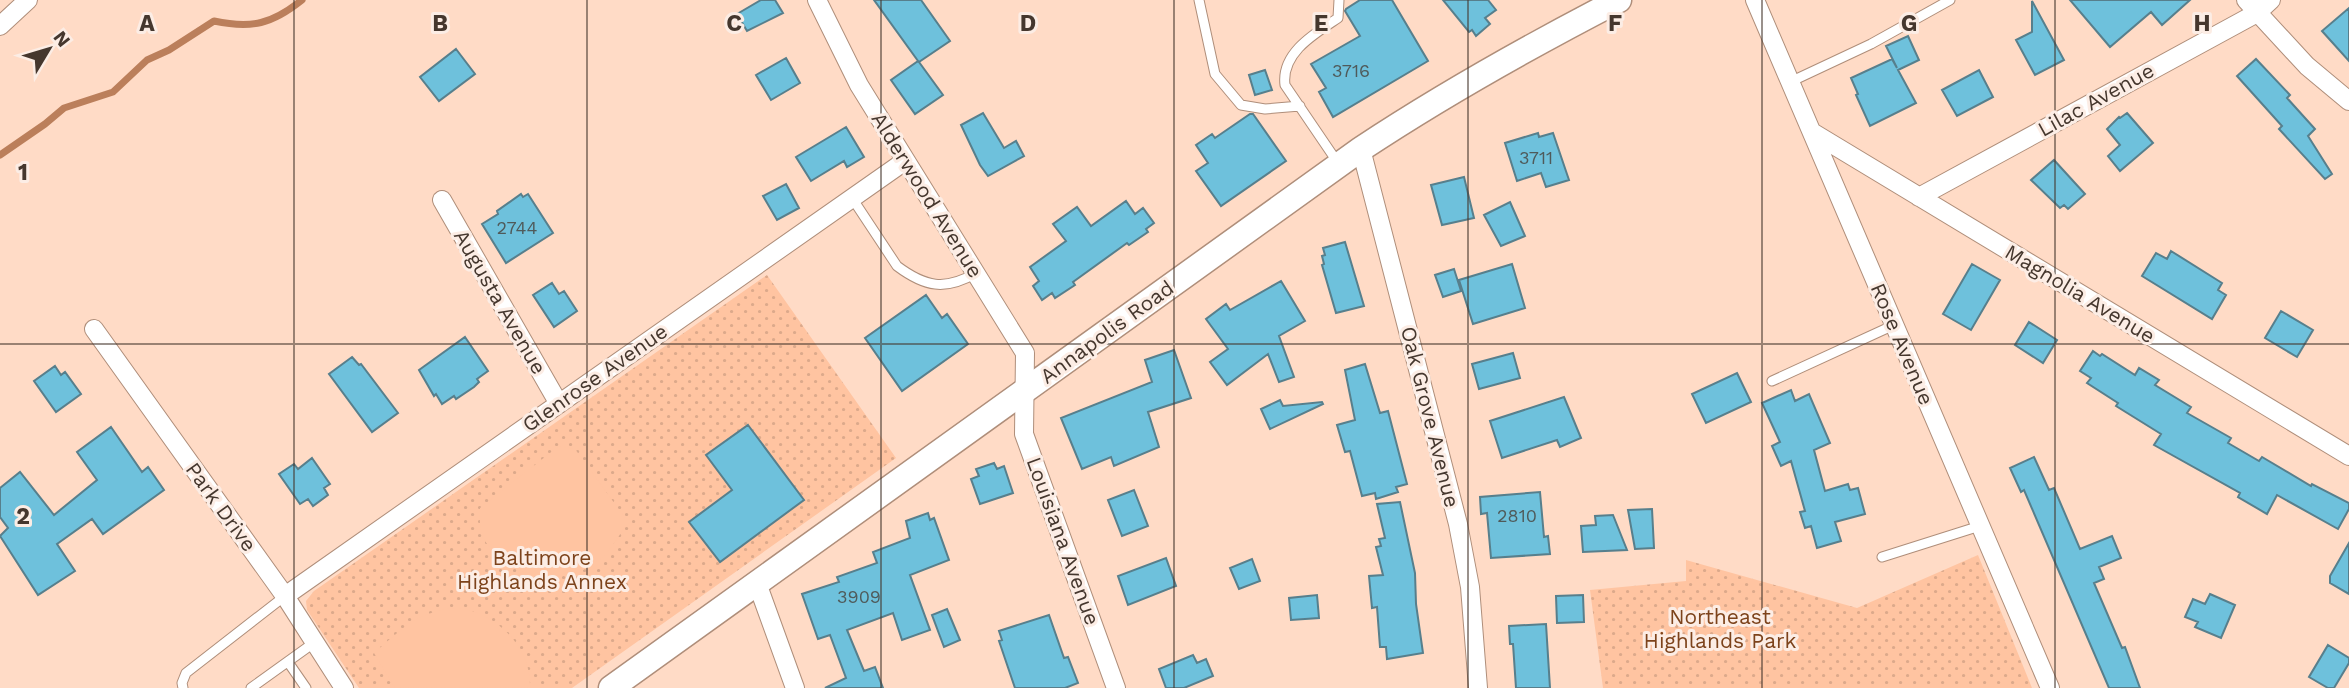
<svg xmlns="http://www.w3.org/2000/svg" width="2349" height="688" font-family="'Work Sans',sans-serif">
<style>
.park{fill:url(#park-dots)}
.garden{fill:#ffc4a1}
.lines{fill:none;stroke-linecap:round;stroke-linejoin:round}
.stream{stroke:#bb7f5b;stroke-width:7}
.building{fill:#6ec1dc;stroke:#577f8c;stroke-width:2}
.lane-casing{stroke:#af8e7a;stroke-width:11}
.street-casing{stroke:#af8e7a;stroke-width:20}
.secondary-casing{stroke:#af8e7a;stroke-width:27}
.lane{stroke:#fff;stroke-width:9}
.street{stroke:#fff;stroke-width:18}
.secondary{stroke:#fff;stroke-width:24}
.grid{fill:none;stroke:#45372e;stroke-width:2;stroke-opacity:0.55}
.labels{text-anchor:middle;stroke-width:6;stroke-linejoin:round;paint-order:stroke}
.number-label{font-size:18px;fill:#4f5a5a}
.street-label{font-size:21px;fill:#45372e;stroke:#fcede5}
.park-label{font-size:21px;fill:#7d431b;stroke:#fcede5}
.grid-label{font-size:23px;text-anchor:middle;font-weight:bold;fill:#45372e;stroke:#fcede5;stroke-width:6;stroke-linejoin:round;paint-order:stroke}
</style>
<defs>
<pattern id="park-dots" width="8" height="8" patternUnits="userSpaceOnUse" patternTransform="scale(1.75)"><rect width="8" height="8" fill="#ffc4a1"/><path d="M2 2h.1M6 6h.1" fill="none" stroke="#dca98b" stroke-width="1.8" stroke-linecap="round"/></pattern>
</defs>
<rect width="100%" height="100%" fill="#ffdbc6"/>
<path class="park" d="M767,275L896,458L572,688H359L307,610L306,601L314,591Z
M1978,555L2032,688H1603L1590,590L1686,581V560L1857,608Z"/>
<path class="garden" d="M559,446L575,449L628,522C618,537 610,553 594,564C564,583 531,581 503,560C495,554 486,545 482,535C479,528 480,516 480,508Z
M453,608C462,609 472,610 480,614C509,627 531,655 530,687L395,688L374,653C401,630 415,613 453,608Z"/>
<g class="lines">
<path class="stream" d="M0,155L45,124L64,108L113,92L147,60L169,50L214,21C252,29 272,24 302,0"/>
</g>
<path class="building" d="M761,0H775L783,13L747,31L737,14Z
M874,0H921L950,41L919,62L943,95L915,114L891,80L918,61Z
M1360,0H1392L1428,61L1333,117L1319,92L1326,88L1311,64L1360,36L1345,11L1346,9Z
M1443,0H1488L1496,10L1485,18L1490,24L1476,36L1472,30L1469,32Z
M2070,0H2190L2162,25L2151,12L2110,47Z
M2032,1L2064,60L2035,75L2016,40L2032,32Z
M2349,8V61L2322,31Z
M1908,36L1919,60L1898,70L1916,103L1870,126L1856,95L1858,94L1851,78L1892,59L1897,68L1886,46Z
M456,49L475,74L439,101L420,77Z
M786,58L800,83L771,100L756,75Z
M2256,59L2290,95L2287,98L2315,129L2308,136L2332,174L2325,179L2279,129L2282,126L2237,76Z
M1265,70L1272,90L1255,95L1249,75Z
M1979,70L1993,97L1957,116L1942,90Z
M983,113L1004,148L1016,141L1024,156L988,176L980,165L961,125Z
M2127,113L2153,143L2120,171L2108,156L2120,145L2107,129L2119,117L2120,118Z
M1250,114H1253L1286,161L1221,206L1196,171L1208,163L1196,145L1212,134L1215,138Z
M846,127L864,157L847,167L844,161L811,181L796,157Z
M1538,133L1539,137L1553,133L1569,180L1546,187L1541,173L1517,181L1505,143Z
M2054,160L2085,194L2068,209L2064,205L2060,208L2031,180Z
M1464,177L1474,218L1442,225L1431,185Z
M786,184L799,208L777,220L763,196Z
M521,194L523,197L528,194L553,233L506,263L482,224L498,214L497,211Z
M1126,201L1135,214L1143,208L1154,223L1146,229L1148,232L1129,245L1127,243L1073,282L1075,285L1055,298L1052,293L1042,300L1033,286L1039,281L1030,267L1066,241L1053,224L1077,207L1091,226Z
M1510,202L1525,236L1501,246L1484,215Z
M1345,242L1364,306L1336,313L1322,265L1324,264L1322,256L1325,255L1323,248Z
M2171,251L2222,283L2218,290L2226,295L2212,319L2142,276L2156,253L2167,259Z
M1512,264L1525,308L1473,324L1459,280Z
M1972,264L2000,280L1971,330L1943,314Z
M1454,269L1461,291L1443,297L1435,275Z
M1281,281L1305,321L1279,336L1294,377L1279,382L1268,354L1227,385L1210,362L1228,349L1206,319L1226,304L1230,310Z
M552,283L559,294L564,291L577,311L554,327L533,295Z
M926,295L942,318L947,314L968,344L902,391L865,338Z
M2281,311L2313,330L2297,357L2265,338Z
M2029,322L2057,340L2043,363L2015,345Z
M465,337L488,371L477,379L479,382L474,387L456,399L454,396L442,404L436,394L434,396L419,370Z
M1174,350L1191,398L1148,412L1159,447L1114,466L1111,457L1082,469L1061,418L1152,382L1145,360Z
M2093,351L2100,356L2102,354L2135,375L2139,368L2159,380L2155,385L2191,407L2187,413L2231,438L2228,443L2259,461L2262,457L2311,486L2312,484L2349,503V509L2338,529L2277,495L2267,514L2238,497L2240,493L2154,445L2161,434L2116,406L2118,403L2087,383L2091,378L2080,371Z
M1513,353L1520,378L1479,389L1472,364Z
M352,357L359,365L361,364L398,413L372,432L329,374Z
M1365,364L1380,413L1388,411L1407,484L1396,487L1398,492L1376,499L1375,493L1362,496L1350,451L1345,452L1337,425L1355,420L1345,370Z
M55,366L61,375L65,372L81,394L56,412L34,381Z
M1737,373L1751,402L1706,423L1692,394Z
M1791,390L1795,401L1809,394L1830,443L1814,450L1825,491L1848,484L1850,490L1858,488L1865,514L1835,522L1841,541L1817,548L1811,526L1805,528L1800,512L1805,511L1791,461L1781,466L1772,446L1780,442L1762,403Z
M1564,397L1581,438L1560,447L1557,440L1502,458L1490,421Z
M1280,400L1283,406L1322,402L1323,404L1270,429L1261,409Z
M748,425L804,500L720,562L689,522L732,490L706,455Z
M111,427L142,472L148,467L164,490L103,534L92,519L57,544L75,571L38,595L0,536L8,528L0,517V488L20,472L54,515L97,480L77,452Z
M2034,457L2049,490L2054,488L2080,549L2112,536L2121,558L2099,567L2104,579L2094,583L2122,648L2125,647L2140,688H2109L2024,490L2021,492L2010,468Z
M312,458L330,484L324,488L328,495L313,506L308,499L300,504L279,474L294,464L298,469Z
M994,463L997,469L1004,466L1013,493L980,504L971,479L979,476L976,469Z
M1134,490L1148,526L1122,536L1108,500Z
M1540,492L1544,537L1548,536L1550,554L1491,558L1487,513L1481,514L1480,497Z
M1400,502L1415,573L1416,604L1423,653L1387,659L1386,647H1380L1377,607L1372,608L1369,576L1383,575L1376,547L1381,546L1379,539L1385,538L1377,504Z
M1652,509L1654,548L1635,549L1628,510Z
M928,513L930,520L934,518L949,560L910,575L930,630L902,640L893,613L847,630L864,671L875,667L883,688H825L846,678L830,635L818,639L802,594L839,582L837,577L877,563L873,552L910,538L906,521Z
M1613,515L1627,550L1583,552L1581,526L1596,525L1595,516Z
M2349,543V594L2330,583V576Z
M1166,558L1176,586L1128,605L1118,576Z
M1252,559L1260,581L1239,589L1230,568Z
M2210,594L2235,605L2221,638L2195,627L2198,622L2185,617L2193,599L2205,604Z
M1317,595L1319,618L1291,620L1289,598Z
M1583,595L1584,622L1557,623L1556,596Z
M947,609L960,640L944,647L932,615Z
M1049,615L1064,658L1068,657L1078,683L1065,688H1015L999,641L1002,640L999,631Z
M1546,624L1550,688H1516L1513,644H1510L1509,626Z
M2328,645L2349,658V663L2334,688H2328L2309,677Z
M1193,655L1197,663L1206,659L1213,676L1184,688H1166L1159,669Z"/>
<g class="lines">
<g class="lane-casing">
<path id="lane" d="M1199,0L1215,74L1241,105L1265,109L1300,106
M1790,82L1871,44L1950,0
M1338,163L1285,85C1281,53 1314,34 1338,18L1339,0
M852,198L897,266C925,287 945,291 976,273
M1772,381L1894,325
M1882,557L1980,526
M288,662L306,688
M183,688L182,683L186,673L285,596
M251,688L315,642"/>
</g>
<g class="street-casing">
<path id="street" d="M817,0L859,85L1025,353L1024,434L1116,688
M1755,0L2050,688
M2246,0L2307,66L2349,101
M0,26L28,0
M1812,132L2349,456
M1361,149L1458,524L1470,587L1478,688
M1919,197L2257,13L2271,0
M442,200L559,404
M94,329L285,596L344,688
M757,583L795,688
M285,596L905,161"/>
</g>
<g class="secondary-casing">
<path id="secondary" d="M611,688L1361,149C1444,94 1530,46 1619,0"/>
</g>
<use href="#lane" class="lane"/>
<use href="#street" class="street"/>
<use href="#secondary" class="secondary"/>
</g>
<path class="grid" d="M294,0V688M587,0V688M881,0V688M1174,0V688M1468,0V688M1762,0V688M2055,0V688M0,344H2349"/>
<g class="labels">
<g class="number-label">
<text x="1351" y="77">3716</text>
<text x="1536" y="164">3711</text>
<text x="517" y="234">2744</text>
<text x="1517" y="522">2810</text>
<text x="859" y="603">3909</text>
</g>
<g class="street-label">
<text transform="translate(2096 100) rotate(-29)" y="7">Lilac Avenue</text>
<text transform="translate(927 195) rotate(58)" y="7">Alderwood Avenue</text>
<text transform="translate(2080 294) rotate(31)" y="7">Magnolia Avenue</text>
<text transform="translate(500 302) rotate(60)" y="7">Augusta Avenue</text>
<text transform="translate(1107 332) rotate(-36)" y="7">Annapolis Road</text>
<text transform="translate(1902 344) rotate(67)" y="7">Rose Avenue</text>
<text transform="translate(595 378) rotate(-35)" y="7">Glenrose Avenue</text>
<text transform="translate(1430 417) rotate(76)" y="7">Oak Grove Avenue</text>
<text transform="translate(221 507) rotate(54)" y="7">Park Drive</text>
<text transform="translate(1063 541) rotate(70)" y="7">Louisiana Avenue</text>
</g>
<g class="park-label">
<text x="542" y="565">Baltimore<tspan x="542" dy="24">Highlands Annex</tspan></text>
<text x="1720" y="624">Northeast<tspan x="1720" dy="24">Highlands Park</tspan></text>
</g>
</g>
<g class="grid-label">
<text x="147" y="31">A</text>
<text x="440" y="31">B</text>
<text x="734" y="31">C</text>
<text x="1028" y="31">D</text>
<text x="1321" y="31">E</text>
<text x="1615" y="31">F</text>
<text x="1909" y="31">G</text>
<text x="2202" y="31">H</text>
<text x="23" y="180">1</text>
<text x="23" y="524">2</text>
</g>
<g transform="translate(49 49) rotate(52)" stroke="#fcede5" stroke-width="5" paint-order="stroke">
<path d="M0-5L12 26L0 18L-12 26Z" fill="#45372e"/>
<text y="-10" font-size="19" font-weight="bold" text-anchor="middle" fill="#45372e">N</text>
</g>
</svg>
